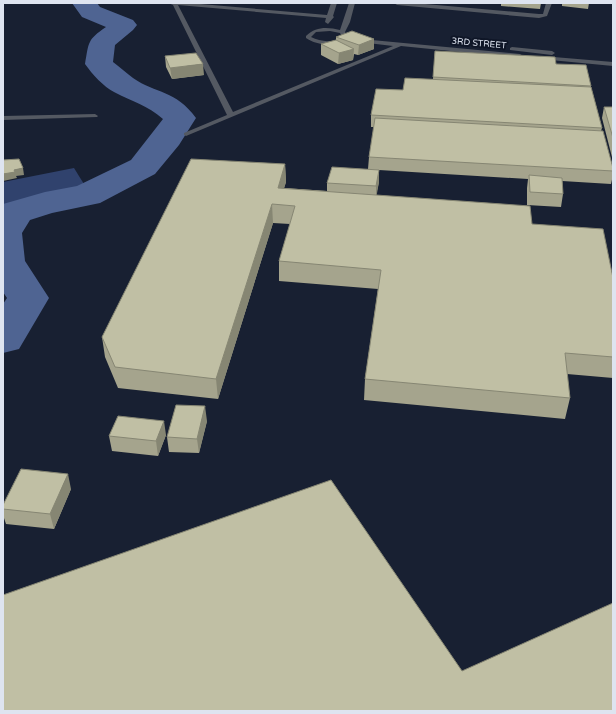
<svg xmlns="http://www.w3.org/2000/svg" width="616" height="714" font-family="'Varela Round',sans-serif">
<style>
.green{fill:#30426d}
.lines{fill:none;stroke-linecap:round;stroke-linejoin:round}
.river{fill:#4f6492;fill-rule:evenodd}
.minor{fill:#545962;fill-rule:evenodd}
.wall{fill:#a5a48d}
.shaded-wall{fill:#868673}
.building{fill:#c0bfa4;stroke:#868673}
.labels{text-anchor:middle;stroke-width:4;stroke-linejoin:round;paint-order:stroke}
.far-street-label{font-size:9px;fill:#dee4f0;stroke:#0f1627}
</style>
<rect width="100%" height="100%" fill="#182032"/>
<path class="green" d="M74,168L87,189L3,207V182Z"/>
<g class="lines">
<path class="river" d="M72,3H97L100,7L133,20L137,25L133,30L115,45L113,62C120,67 126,73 133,78C156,94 176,90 196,118L179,145L155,174L100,203L52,213L30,220L22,233L25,261L49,298L19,349L3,353V304L7,298L3,292V204L45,192L77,186L131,160L163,119C147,105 133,102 114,92C104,87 92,74 85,64C89,42 87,40 106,27L82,17Z"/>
<path class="minor" d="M168,3H189L327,15L331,3H337L333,16L334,17L328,24L325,22L326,18L178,5L233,112L393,46L359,42V40L361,39L520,54L523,56L520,58L401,46L186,136L184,135V133L227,115L173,5Z
M349,3H355L350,22L345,32L348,37C337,48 318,46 306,38V36C316,26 328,27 340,30ZM330,31L340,33L342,37C333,43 321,42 311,37L316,32Z
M394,3H414L539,14H543L546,3H552L547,16L539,18L397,5Z
M512,47L552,51L555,53L552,55L510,50V48Z
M542,56L613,62V66L540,59L539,58Z
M95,114L98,116L97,117L3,120V116Z"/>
</g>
<path class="wall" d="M501,3H541L540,9L501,6Z
M562,3H589L588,9L562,6Z
M336,37L374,39V49L358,55L354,54L353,60L338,64L321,55V44L336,41Z
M435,51L556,64L591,86V87L602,128L601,131L613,171V175L611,184L562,181L563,194L561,207L527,205V188L528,179L379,170V182L376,195L532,224L613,278V378L567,374L570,398L565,419L364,400L365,379L378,289L279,281V261L290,224L273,223L218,399L118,388L105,357L102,337L285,164L286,182L284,188L327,191V183L368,169L369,157L374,127H371V115L403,90L433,79Z
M165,56L204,75L172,79L166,67Z
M604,107H613V161L602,118Z
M207,421L199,453L169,452L167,437Z
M166,435L158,456L112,451L109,436Z
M71,489L54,529L6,524L3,515V505Z"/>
<path class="shaded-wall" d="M374,39V49L358,55L359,45Z
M354,49L353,60L338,64L339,53Z
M203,64L204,75L172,79L170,68Z
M285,164L286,182L279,205L278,188Z
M23,168L24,175L16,176L17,178L3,181V174L14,170Z
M379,170V182L376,199V186Z
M272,204L273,223L218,399L216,379Z
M205,406L207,421L199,453L197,439Z
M164,421L166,435L158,456L156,441Z
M68,474L71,489L54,529L50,514Z"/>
<path class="building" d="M352,31L374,39L359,45L336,37Z
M336,40L354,49L339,53L321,44Z
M435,51L555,57L556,64L586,65L591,86L433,77Z
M196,53L203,64L170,68L165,56Z
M405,78L591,87L602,128L371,115L376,89L403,90Z
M604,107H613V138Z
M375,118L603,131L613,168V171L369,157Z
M19,159L23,168L14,170L15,172L3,174V160Z
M191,159L285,164L278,188L530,206L532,224L603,229L613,278V357L565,353L570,398L365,379L381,270L279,261L295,206L272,204L216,379L115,367L102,337Z
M332,167L379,170L376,186L327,183Z
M529,175L562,178L563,194L530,192Z
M176,405L205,406L197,439L167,437Z
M118,416L164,421L156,441L109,436Z
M21,469L68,474L50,514L3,509V505Z
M331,480L462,671L613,603V711H3V595Z"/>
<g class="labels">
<g class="far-street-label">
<text transform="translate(479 43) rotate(5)" y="3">3RD STREET</text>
</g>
</g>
<rect width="616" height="714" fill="none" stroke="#dee4f0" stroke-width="8"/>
</svg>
